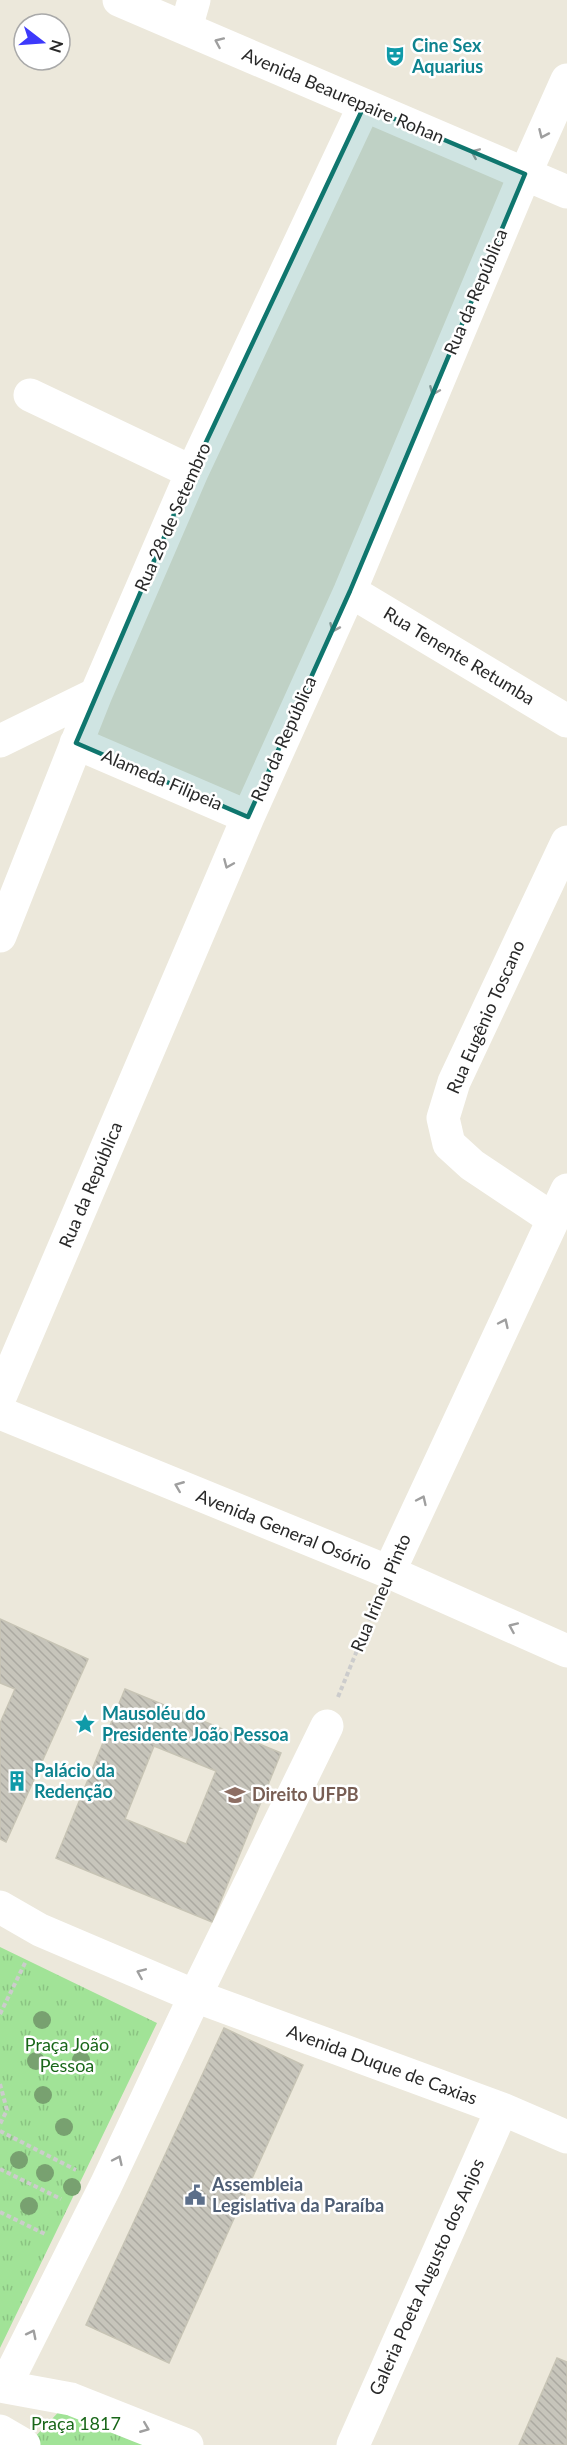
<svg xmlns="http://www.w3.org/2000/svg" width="567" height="2445" font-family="Lato,sans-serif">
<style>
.grass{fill:url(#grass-tufts)}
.building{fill:url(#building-back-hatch);stroke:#c7c4b5;stroke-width:1.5;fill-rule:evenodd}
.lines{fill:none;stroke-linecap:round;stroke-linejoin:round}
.path{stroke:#ccc;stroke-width:4;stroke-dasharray:4.5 3;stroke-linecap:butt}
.street{stroke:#fff;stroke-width:33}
.secondary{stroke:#fff;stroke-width:33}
.tree{fill:#78a170}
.oneway{stroke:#9f9f9f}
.marked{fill:#0f766e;fill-opacity:0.2;stroke:#0f766e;stroke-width:4.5;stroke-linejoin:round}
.labels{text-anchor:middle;stroke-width:5;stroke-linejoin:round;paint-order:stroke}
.culture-label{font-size:18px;font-weight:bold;fill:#0d838f;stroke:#fff;text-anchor:start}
.street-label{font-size:18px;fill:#292929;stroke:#fff}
.education-label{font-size:18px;font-weight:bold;fill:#785e54;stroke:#fff;text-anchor:start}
.park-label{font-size:18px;fill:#196719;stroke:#fff}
.service-label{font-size:18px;font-weight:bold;fill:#4e5e75;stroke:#fff;text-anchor:start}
</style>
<defs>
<pattern id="grass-tufts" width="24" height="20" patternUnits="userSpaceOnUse" patternTransform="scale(1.5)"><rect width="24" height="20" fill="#a1e397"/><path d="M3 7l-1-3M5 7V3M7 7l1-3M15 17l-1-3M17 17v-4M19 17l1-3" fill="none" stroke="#8bc382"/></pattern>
<pattern id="building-back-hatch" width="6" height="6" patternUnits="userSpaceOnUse" patternTransform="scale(1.5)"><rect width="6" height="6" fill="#c7c5bb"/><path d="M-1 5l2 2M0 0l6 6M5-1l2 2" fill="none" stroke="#aba9a1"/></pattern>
</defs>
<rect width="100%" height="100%" fill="#ece8db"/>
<path class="grass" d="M0,1947L157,2023L0,2348Z
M71,2399L187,2445H27Z"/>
<path class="building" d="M0,1619L88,1659L6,1842L0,1839V1723L15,1689L0,1683Z
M125,1689L281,1753L212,1922L56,1858ZM154,1746L216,1771L186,1844L125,1819Z
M224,2028L303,2065L169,2363L86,2325Z
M557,2358L567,2362V2445H519Z"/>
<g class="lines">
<path class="path" d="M338,1697L376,1604
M0,2014L26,1961
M0,2084L7,2110L0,2124
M0,2131L76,2170
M0,2169L61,2199
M0,2212L45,2234"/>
<path class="street" d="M186,28L194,0
M30,395L192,472
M350,591L567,721
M0,741L96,694
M76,743L248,817
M0,936L96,694L192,472L364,106
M553,1219L472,1165L449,1144L443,1118L454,1082L567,842
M0,1397L248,817L350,591L525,174L567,80
M327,1726L195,1996L502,2109L567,2137
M353,2445L502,2109"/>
<path class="secondary" d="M119,0L567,192
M0,1413L389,1572L567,1651
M389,1572L567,1190
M0,1907L40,1930L195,1996L106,2185L5,2386
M0,2386L71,2399L187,2445
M0,2431L24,2445"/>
</g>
<g class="tree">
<circle cx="42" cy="2020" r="9"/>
<circle cx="81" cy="2060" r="9"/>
<circle cx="36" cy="2061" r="9"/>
<circle cx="43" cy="2095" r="9"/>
<circle cx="64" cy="2127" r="9"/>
<circle cx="19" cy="2160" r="9"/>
<circle cx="45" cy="2173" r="9"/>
<circle cx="72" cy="2187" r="9"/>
<circle cx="29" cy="2206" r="9"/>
</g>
<defs><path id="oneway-chevron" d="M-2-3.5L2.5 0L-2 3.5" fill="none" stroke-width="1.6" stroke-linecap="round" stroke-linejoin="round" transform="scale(1.5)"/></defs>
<g class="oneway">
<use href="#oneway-chevron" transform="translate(219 42) rotate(-156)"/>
<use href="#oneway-chevron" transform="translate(543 134) rotate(114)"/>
<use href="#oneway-chevron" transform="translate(475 153) rotate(-157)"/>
<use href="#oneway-chevron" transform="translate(434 391) rotate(113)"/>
<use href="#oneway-chevron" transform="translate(334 628) rotate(114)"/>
<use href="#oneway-chevron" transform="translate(228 864) rotate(113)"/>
<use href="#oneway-chevron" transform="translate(504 1323) rotate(-65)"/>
<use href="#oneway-chevron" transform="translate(179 1486) rotate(-158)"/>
<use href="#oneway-chevron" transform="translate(422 1500) rotate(-65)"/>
<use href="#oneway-chevron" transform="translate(513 1627) rotate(-156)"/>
<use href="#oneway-chevron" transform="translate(141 1973) rotate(-157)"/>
<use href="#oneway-chevron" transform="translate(118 2160) rotate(-65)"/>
<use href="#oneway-chevron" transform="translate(32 2334) rotate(-63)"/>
<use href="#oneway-chevron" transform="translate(145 2428) rotate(22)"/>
</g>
<path class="marked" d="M364,106L525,174L350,591L248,817L76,743L192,472Z"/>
<defs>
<g id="theatre-bare" transform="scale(1.62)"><path d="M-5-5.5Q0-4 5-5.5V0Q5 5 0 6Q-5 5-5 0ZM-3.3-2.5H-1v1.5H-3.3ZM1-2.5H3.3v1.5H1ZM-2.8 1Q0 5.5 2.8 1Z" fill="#0f9aa8" stroke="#fff" stroke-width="2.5" paint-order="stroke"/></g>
<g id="sight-bare" transform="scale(1.62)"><path d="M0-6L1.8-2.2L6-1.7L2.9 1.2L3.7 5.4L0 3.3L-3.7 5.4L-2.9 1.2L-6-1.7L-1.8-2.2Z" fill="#0f9aa8" stroke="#fff" stroke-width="2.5" paint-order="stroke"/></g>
<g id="building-bare" transform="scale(1.62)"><path d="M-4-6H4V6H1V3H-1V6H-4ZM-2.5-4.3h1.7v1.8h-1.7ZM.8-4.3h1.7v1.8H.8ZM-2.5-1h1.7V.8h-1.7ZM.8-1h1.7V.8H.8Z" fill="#0f9aa8" stroke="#fff" stroke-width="2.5" paint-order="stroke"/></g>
<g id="university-bare" transform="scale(1.62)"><path d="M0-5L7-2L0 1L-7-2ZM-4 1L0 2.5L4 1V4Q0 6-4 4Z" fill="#8d6e63" stroke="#fff" stroke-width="2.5" paint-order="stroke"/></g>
<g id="civic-bare" transform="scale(1.62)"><path d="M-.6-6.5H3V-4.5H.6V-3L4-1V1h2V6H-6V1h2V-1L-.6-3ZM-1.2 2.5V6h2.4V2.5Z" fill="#5c6f8a" stroke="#fff" stroke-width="2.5" paint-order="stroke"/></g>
</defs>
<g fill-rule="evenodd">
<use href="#theatre-bare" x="395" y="56"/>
<use href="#sight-bare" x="85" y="1724"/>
<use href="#building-bare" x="17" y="1781"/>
<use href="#university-bare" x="235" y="1795"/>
<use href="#civic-bare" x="195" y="2195"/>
</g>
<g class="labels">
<g class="culture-label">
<text x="412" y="52">Cine Sex<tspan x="412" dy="21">Aquarius</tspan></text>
<text x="102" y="1720">Mausoléu do<tspan x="102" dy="21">Presidente João Pessoa</tspan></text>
<text x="34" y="1777">Palácio da<tspan x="34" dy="21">Redenção</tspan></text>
</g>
<g class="street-label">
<text transform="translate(343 96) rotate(23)" y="6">Avenida Beaurepaire Rohan</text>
<text transform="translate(476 292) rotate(-67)" y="6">Rua da República</text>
<text transform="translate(173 517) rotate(-66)" y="6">Rua 28 de Setembro</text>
<text transform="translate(459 656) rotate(31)" y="6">Rua Tenente Retumba</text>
<text transform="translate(284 739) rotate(-66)" y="6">Rua da República</text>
<text transform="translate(162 780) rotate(23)" y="6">Alameda Filipeia</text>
<text transform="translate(486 1017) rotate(-66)" y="6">Rua Eugênio Toscano</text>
<text transform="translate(91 1185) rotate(-67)" y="6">Rua da República</text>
<text transform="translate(284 1530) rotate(22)" y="6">Avenida General Osório</text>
<text transform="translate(381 1593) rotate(-67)" y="6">Rua Irineu Pinto</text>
<text transform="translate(382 2065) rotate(20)" y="6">Avenida Duque de Caxias</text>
<text transform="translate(427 2277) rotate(-66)" y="6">Galeria Poeta Augusto dos Anjos</text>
</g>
<g class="education-label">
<text x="252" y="1801">Direito UFPB</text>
</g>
<g class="park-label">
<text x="67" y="2051">Praça João<tspan x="67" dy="21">Pessoa</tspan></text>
<text x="76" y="2430">Praça 1817</text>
</g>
<g class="service-label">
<text x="212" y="2191">Assembleia<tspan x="212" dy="21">Legislativa da Paraíba</tspan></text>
</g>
</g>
<g transform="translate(42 42) rotate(107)"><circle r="28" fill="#ffffff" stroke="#a9a9a9" stroke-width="1.5"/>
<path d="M0-4.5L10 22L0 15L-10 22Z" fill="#3d39fb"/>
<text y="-9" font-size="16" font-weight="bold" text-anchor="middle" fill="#292929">N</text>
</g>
</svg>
